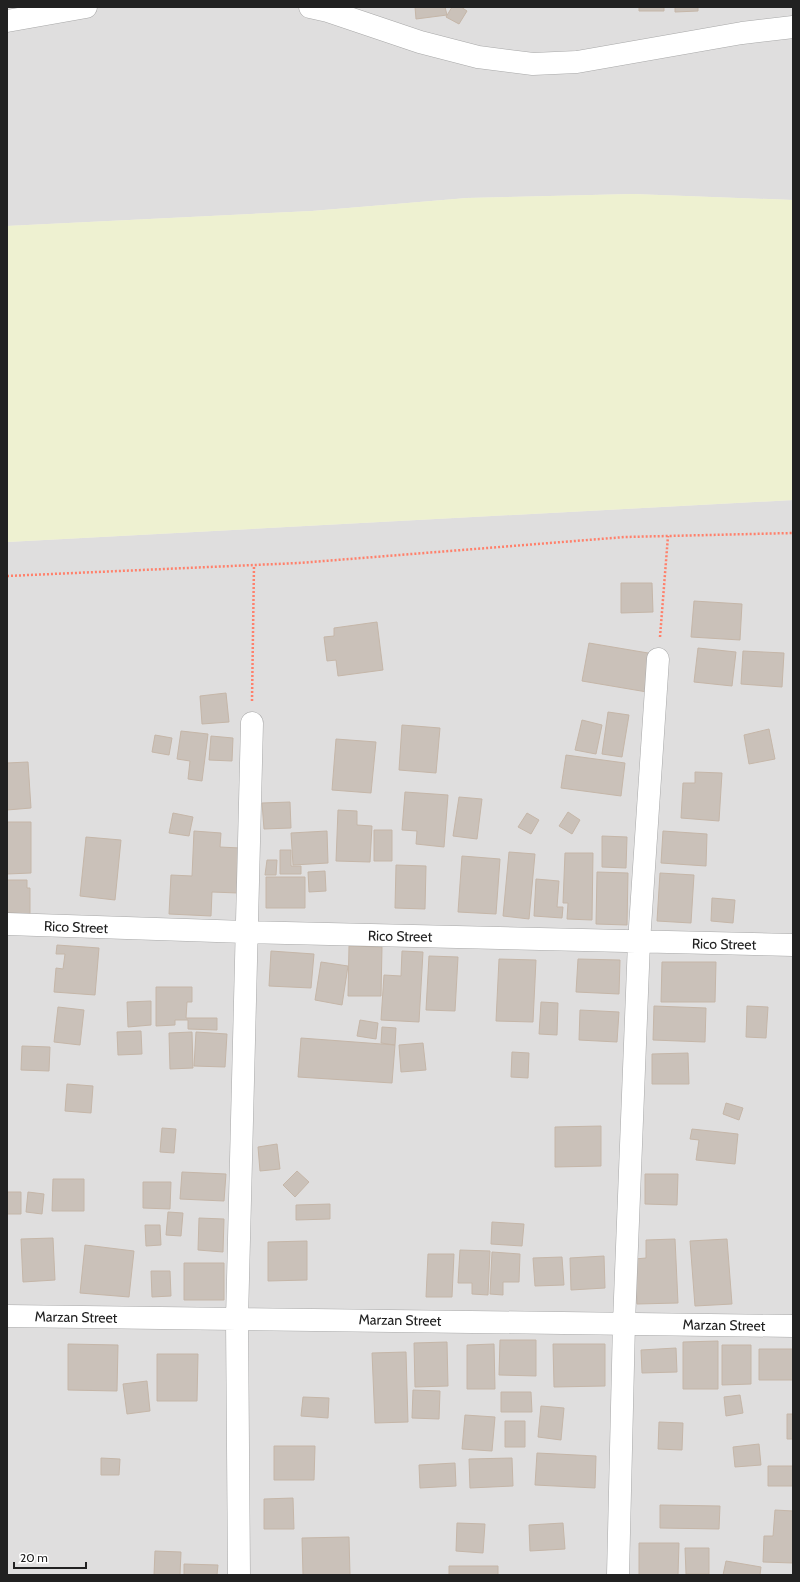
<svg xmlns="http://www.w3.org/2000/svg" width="800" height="1582" font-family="Cabin,sans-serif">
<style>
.residential{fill:#dfdede}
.farmland{fill:#eef1d1}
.building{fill:#cac1b9;stroke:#c5b6a8}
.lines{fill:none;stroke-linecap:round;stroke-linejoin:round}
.street-casing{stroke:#a8a8a8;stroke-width:23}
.path{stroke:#ff806b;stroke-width:2.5;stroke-dasharray:2 2;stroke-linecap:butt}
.street{stroke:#fff;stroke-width:22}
.labels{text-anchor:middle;stroke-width:3;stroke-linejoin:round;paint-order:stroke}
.street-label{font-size:14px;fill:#212121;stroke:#fff}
</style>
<rect width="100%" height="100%" fill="#f2efe7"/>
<path class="residential" d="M7,7H793V200L633,194L467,198L312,211L7,226Z
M793,500V1575H7V542Z"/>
<path class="farmland" d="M633,194L793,200V500L7,542V226L312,211L467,198Z"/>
<path class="building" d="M415,7H445L447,15L416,19Z
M452,7H461L467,11L459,24L446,17Z
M639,7H664V11H639Z
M675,7H698V11L675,12Z
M621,583H652L653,612L621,613Z
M694,601L742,604L740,640L691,637Z
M377,622L383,670L338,676L336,660L327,661L324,637L334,636V628Z
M589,643L654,654L647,692L582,681Z
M698,648L736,652L732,686L694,682Z
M743,651L784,653L782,687L741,684Z
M226,693L229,722L202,724L200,696Z
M608,712L629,715L622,757L602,754Z
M582,720L602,725L596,754L575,750Z
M402,725L440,728L436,773L399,770Z
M769,729L775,759L749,764L744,735Z
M181,731L208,734L202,781L188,779L190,761L177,759Z
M155,735L172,738L169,755L152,752Z
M211,736L233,738L232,761L209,760Z
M336,739L376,742L371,793L332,790Z
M566,755L625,763L621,796L561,788Z
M28,762L31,808L7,810V763Z
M695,772L722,773L719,821L681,818L683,783H695Z
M405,792L448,795L444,847L416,844L417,831L402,830Z
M459,797L482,799L477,839L453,836Z
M290,802L291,828L264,829L262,803Z
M338,810L357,811V825L372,826L370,862L336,861Z
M568,812L580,820L572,834L559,826Z
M173,813L193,817L189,836L169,833Z
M527,813L539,820L531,834L518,827Z
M7,822H31V873L7,874Z
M374,830H392V861H374Z
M194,831L221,833L220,847L240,848L238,893L212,892L211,916L169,914L171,875L192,876Z
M327,831L328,863L293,865L291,833Z
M663,831L707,834L706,866L661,863Z
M602,836L627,837L626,868L602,867Z
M86,837L121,840L115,900L80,896Z
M280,850H291V866H301V874H280Z
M509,852L535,854L529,919L503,916Z
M565,853H593L592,920L567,919L568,903H563Z
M462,856L500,859L496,914L458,912Z
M267,860H277L276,875H265Z
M396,865L426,866L425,909L395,908Z
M325,871L326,891L309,892L308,872Z
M597,872L628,873L627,925L596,924Z
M660,873L694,875L691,923L657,921Z
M266,877H305V908H266Z
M536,879L559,881L557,907H563L562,918L534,916Z
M7,880H27V888H30V914L7,913Z
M712,898L735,900L733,923L711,921Z
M57,945L99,948L95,995L54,992L56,968L63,969L65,954H56Z
M349,946L382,947L381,996H348Z
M271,951L314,954L311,988L269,986Z
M402,951L423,952L419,1022L381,1020L384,975L401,976Z
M429,956L458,957L455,1011L426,1010Z
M499,959L536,960L533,1022L496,1021Z
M578,959L620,960L619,994L576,992Z
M321,962L348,966L342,1005L315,1000Z
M662,962H716L715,1002H661Z
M156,987H192V1002H187L186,1018H217V1030L188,1029V1020H175V1025L156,1026Z
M151,1001V1025L128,1027L127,1002Z
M541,1002L558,1003L557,1035L539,1034Z
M654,1006L706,1008L705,1042L653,1040Z
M747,1006L768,1007L766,1038L746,1037Z
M58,1007L84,1010L80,1045L54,1042Z
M580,1010L619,1012L617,1042L579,1040Z
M360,1020L378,1023L376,1039L357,1036Z
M382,1027L396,1028L395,1045L381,1043Z
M141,1031L142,1054L118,1055L117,1032Z
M192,1032L193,1068L170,1069L169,1033Z
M196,1032L227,1034L225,1067L194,1066Z
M301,1038L395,1045L392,1083L298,1077Z
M423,1043L426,1070L401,1072L399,1045Z
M22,1046L50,1047L49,1071L21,1070Z
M512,1052L529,1053L528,1078L511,1077Z
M688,1053L689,1084H652V1054Z
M67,1084L93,1086L91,1113L65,1111Z
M726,1103L743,1108L739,1120L723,1114Z
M601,1126V1166L555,1167V1127Z
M162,1128L176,1129L174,1153L160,1152Z
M692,1129L738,1134L735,1164L696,1160L699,1140L690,1139Z
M277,1144L280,1169L260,1171L258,1147Z
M297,1171L309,1182L295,1197L283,1185Z
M182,1172L226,1174L224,1201L180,1199Z
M645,1174H678L677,1205L645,1204Z
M53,1179H84V1211H52Z
M143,1182H171L170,1209L143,1208Z
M7,1192H21V1214H7Z
M28,1192L44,1194L42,1214L26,1212Z
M330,1204V1219L296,1220V1205Z
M168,1212L183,1213L181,1236L166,1235Z
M199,1218L224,1219L223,1252L198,1250Z
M492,1222L524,1224L522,1246L491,1244Z
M145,1225H160L161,1245L146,1246Z
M53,1238L55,1280L23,1282L21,1239Z
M675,1239L678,1303L637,1304L635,1259L646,1258V1240Z
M727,1239L732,1304L695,1306L690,1241Z
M307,1241V1280L268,1281V1242Z
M85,1245L134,1251L129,1297L80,1293Z
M460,1250L490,1251L488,1295L472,1294V1283H458Z
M492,1252L520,1254L519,1282H503V1295L490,1294Z
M428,1254H454L452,1297H426Z
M604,1256L605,1288L571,1290L570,1258Z
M562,1257L564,1285L535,1286L533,1258Z
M184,1263H224V1300H184Z
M151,1271H170L171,1296L152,1297Z
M500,1340H536V1376L499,1375Z
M718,1341V1389H683V1342Z
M447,1342L448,1386L415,1387L414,1343Z
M68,1344L118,1345L117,1391L68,1390Z
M494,1344L495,1389H467V1345Z
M553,1344H605V1386L554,1387Z
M722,1345H751V1384L722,1385Z
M676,1348L677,1372L642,1373L641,1350Z
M759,1349H793V1380H759Z
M406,1352L408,1422L375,1423L372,1353Z
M157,1354H198L197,1401H157Z
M147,1381L150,1411L127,1414L123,1384Z
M413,1390L440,1391L439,1419L412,1418Z
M501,1392H531L532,1412H501Z
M740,1395L743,1413L726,1416L724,1397Z
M303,1397L329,1398L328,1418L301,1416Z
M541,1406L564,1408L561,1440L538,1437Z
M787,1414H793V1439H787Z
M465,1415L495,1417L492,1451L462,1449Z
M505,1421H525V1447H505Z
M659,1422L683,1423L682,1450L658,1449Z
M759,1444L761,1465L735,1467L733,1447Z
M274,1446H315L314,1480H274Z
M537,1453L596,1456L595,1488L535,1485Z
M101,1458L120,1459L119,1475H101Z
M512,1458L513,1486L470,1488L469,1459Z
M455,1463L456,1486L420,1488L419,1465Z
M768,1466H793V1486H768Z
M293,1498L294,1529H264V1499Z
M660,1505L720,1506L719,1529L660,1528Z
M775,1510L793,1511V1563L763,1562L764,1536H773Z
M457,1523L485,1524L483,1553L456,1551Z
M563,1523L565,1549L530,1551L529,1525Z
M349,1537L350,1575H303L302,1538Z
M639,1543H679L678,1575H639Z
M685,1548H709V1574H686Z
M155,1551L181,1552L180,1575H154Z
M726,1561L761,1567L760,1575H723Z
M184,1564L218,1565L217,1575H184Z
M449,1566H498V1575H449Z"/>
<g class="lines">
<g class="street-casing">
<path id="street" d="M310,7L328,11L420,42L478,57L533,64L577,62L742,33L793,27
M7,21L86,7
M7,924L246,932L793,945
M7,1316L793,1326
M239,1575L237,1319L252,723
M618,1575L624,1323L639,942L658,659"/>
</g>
<path class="path" d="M7,576L299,563L625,537L793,533
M660,637L668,536
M252,701L254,565"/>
<use href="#street" class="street"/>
</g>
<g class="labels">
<g class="street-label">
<text transform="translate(76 927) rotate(2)" y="5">Rico Street</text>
<text transform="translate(400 936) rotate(1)" y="5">Rico Street</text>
<text transform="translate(724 944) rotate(1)" y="5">Rico Street</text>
<text transform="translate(76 1317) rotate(1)" y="5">Marzan Street</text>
<text transform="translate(400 1320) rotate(1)" y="5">Marzan Street</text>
<text transform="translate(724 1325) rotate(1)" y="5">Marzan Street</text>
</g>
</g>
<rect width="800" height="1582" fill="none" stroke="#212121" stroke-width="16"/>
<path d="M14 1562v6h72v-6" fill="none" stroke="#212121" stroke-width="2"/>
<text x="20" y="1562" font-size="12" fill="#212121" stroke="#ffffff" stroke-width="3" paint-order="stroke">20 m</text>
</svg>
